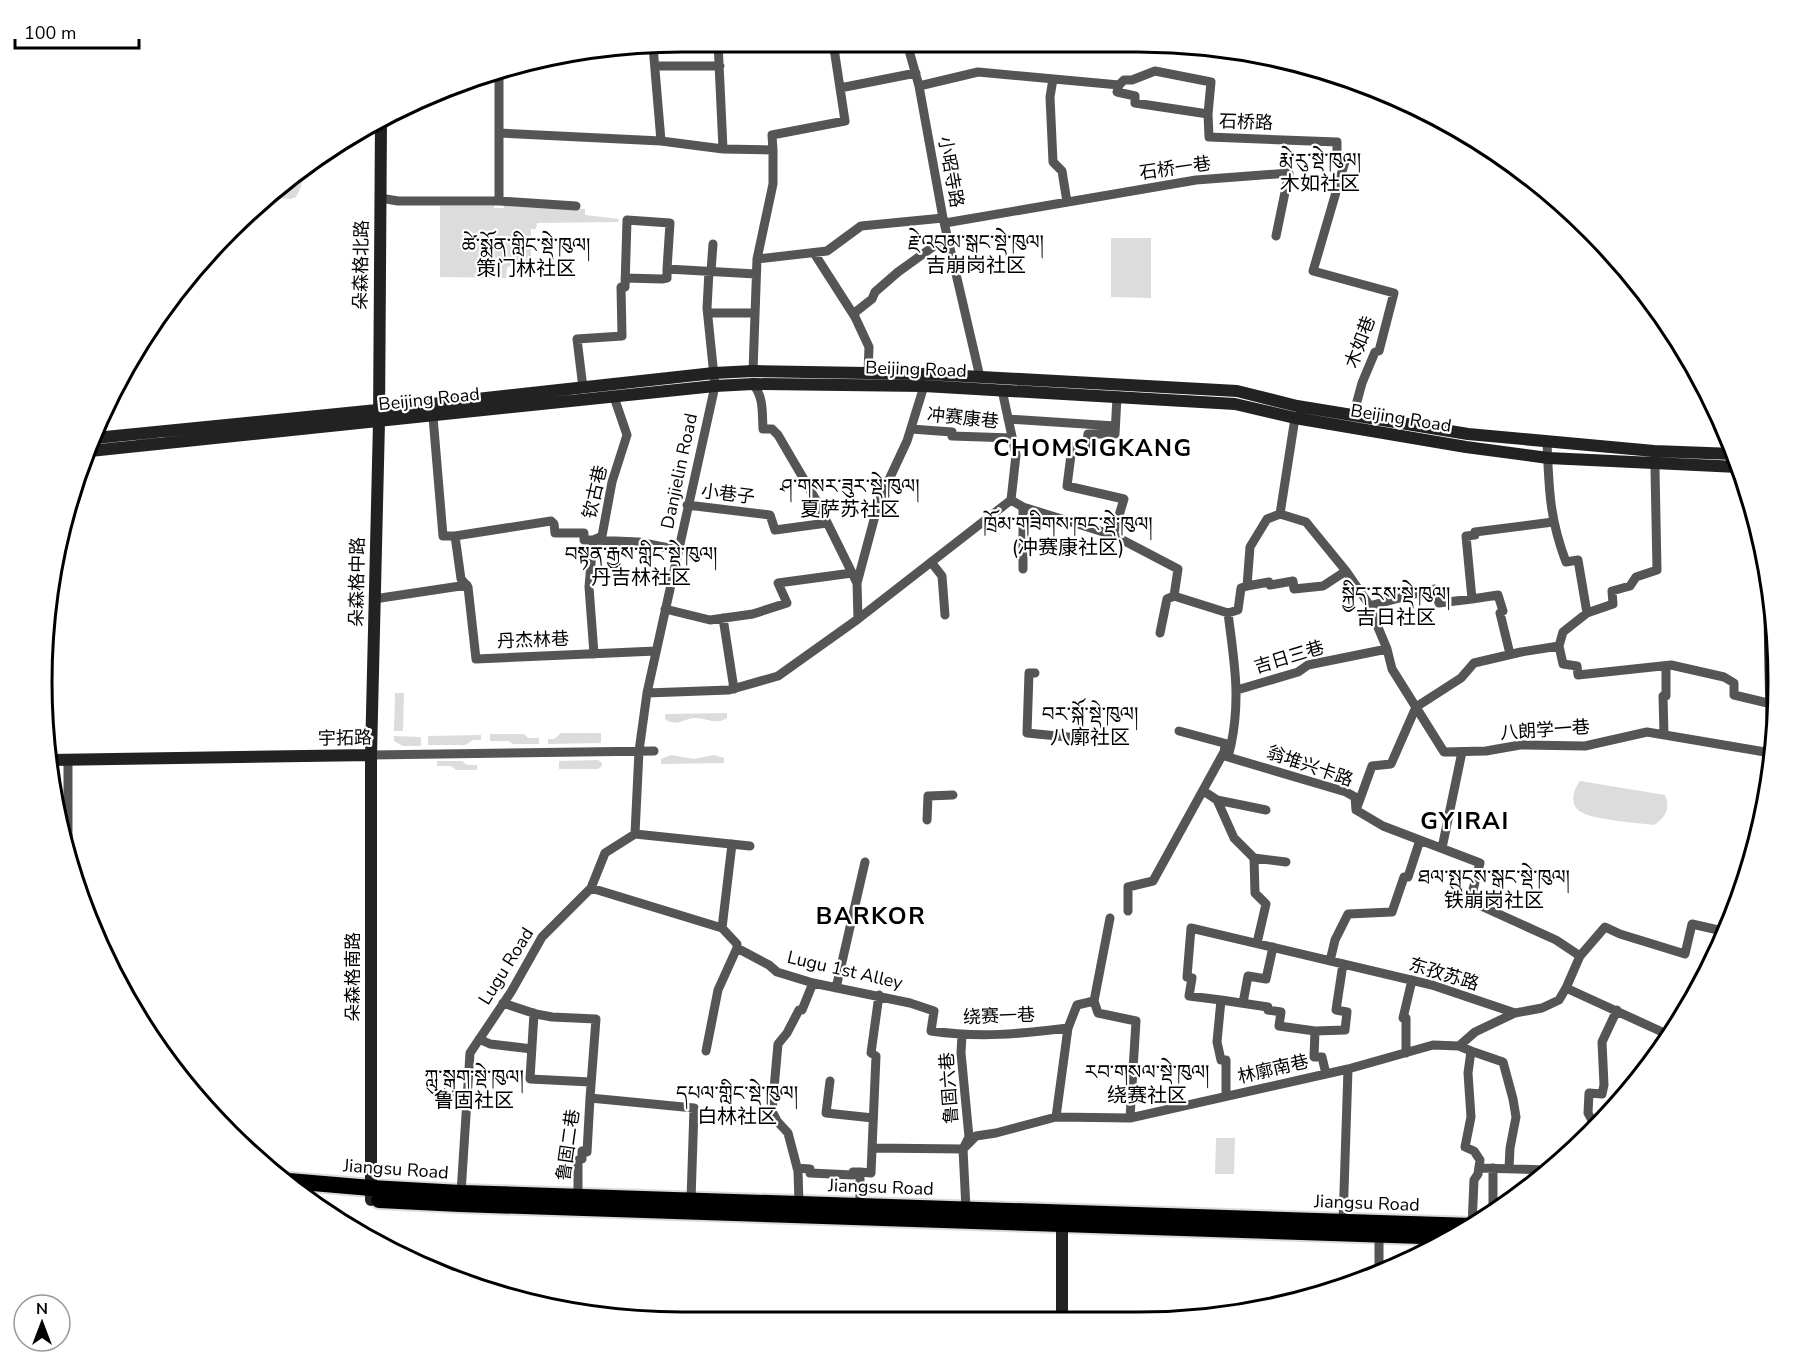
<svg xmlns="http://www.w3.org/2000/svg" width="1820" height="1365" font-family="'Nunito Sans','Noto Sans SC','Noto Serif Tibetan',sans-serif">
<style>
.green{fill:#dcdcdc}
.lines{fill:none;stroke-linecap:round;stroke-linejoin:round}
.highway-casing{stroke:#dbdbdb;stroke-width:20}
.street{stroke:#555;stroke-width:9}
.secondary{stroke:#222;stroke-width:12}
.highway{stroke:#000;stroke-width:16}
.labels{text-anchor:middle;stroke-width:4.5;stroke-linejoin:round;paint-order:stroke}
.street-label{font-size:18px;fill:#000;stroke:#fff}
.neighbourhood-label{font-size:20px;fill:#000;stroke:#fff}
.district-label{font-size:24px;font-weight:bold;letter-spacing:1.5px;fill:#000;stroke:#fff}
.rim{fill:none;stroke:#000;stroke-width:3}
</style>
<rect width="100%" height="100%" fill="#fff"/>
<path class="green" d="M302,171L301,187L296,197L291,199L265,197Z
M504,204L585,209V215L619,219L618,222L537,223L536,229H531V261L515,262L507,268L506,278L440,277V206H494V208H504Z
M1111,238H1151V298L1111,297Z
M395,693H404L403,731H394Z
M727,713V718C716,726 706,717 693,718C682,720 676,727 665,719V714Z
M561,733H601V743L548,744V739H554Z
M490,734H524L528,738H539V744H513L509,741H490Z
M481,735V740H473L465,745H428V736Z
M394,736L421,737V746H403L394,741Z
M671,755L694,759L714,755L724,758V763L661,764V759Z
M598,760L602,763V766L598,769H559V761Z
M437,761H462L467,765H477V770H456L451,766H437Z
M1580,781L1665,795C1671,809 1665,818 1654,825C1638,823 1597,820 1583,813C1569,807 1572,791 1580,781Z
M1216,1138H1235L1234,1174H1215Z"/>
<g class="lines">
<g class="highway-casing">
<path id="highway" d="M289,1181L371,1188L461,1193L1473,1226
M379,1200L460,1204L1452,1237"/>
</g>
<path class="street" d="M718,42L723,149
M833,42L840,88L916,73
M907,43L919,86L943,218L980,377
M653,46L661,141
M655,66H720
M499,71V201
M1053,79L1050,97L1053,162L1062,171L1067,202
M1119,85L1124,80H1132L1155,71L1211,82L1208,114
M919,86L978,72L1119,85L1117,92L1135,96V103L1208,114L1209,137L1337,142V155L1346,158L1313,271L1394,293L1379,351L1375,352L1362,383L1353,416
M499,133L661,141L723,149L773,150L772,135L845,121L840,88
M380,198L398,201H499L576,206
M945,223L1196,180L1289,173L1276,236
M814,253L855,317L869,347L868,373
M757,259L827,251L861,226L943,218
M711,271L713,244
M625,278L662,279L667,278V269L756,274
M708,313H755
M853,314L872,299L875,292L898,272L948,236
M753,371L757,259L773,184V150
M753,384C764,397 762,413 763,429H772L778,435L816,500L857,583
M583,388L577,339L622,336L621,287H625L627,220L670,223L667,269
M1002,390L1016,455L1011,500
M614,397L627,435L612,482L602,536L593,540L638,542L679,550
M433,417L443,536H455L461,579L468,587L476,659L656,651
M1295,418L1280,514L1306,522L1346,571L1368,603L1387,649L1392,669L1444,752L1486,751L1520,745L1585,746L1647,732L1771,753
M1008,419L1115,426
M911,429L952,432V436L1012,438
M1011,500L1023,507L1113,535L1178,569L1174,596L1228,613C1234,661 1241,697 1231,745
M687,505L770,515L775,530L827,523
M1023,507V569
M1113,535L1124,499L1067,486L1072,447L1086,448L1088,434H1115L1117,397
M455,536L551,521L554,524L555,533H584V540H593L589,587L594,654
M931,562L942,576L945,615
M1247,586L1269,582L1270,585L1293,581L1294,589L1323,586L1346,571
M374,599L467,585
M1472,599L1498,595L1503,611L1500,613L1510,654
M1369,606L1434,589L1439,603L1472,599L1466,536L1475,535V532L1553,522
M665,609L710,620L753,614L787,603L778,583L852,573
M1228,613L1238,610L1241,588L1247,586L1250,547L1267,519L1280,514
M1587,613L1613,604L1612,591L1630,586L1636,577L1657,570L1655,469L1654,463
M723,618L734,689
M858,619L857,583L879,501L907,441L924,386
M1160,633L1167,599L1174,596
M1559,646L1563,664L1577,666L1578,675L1671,665L1724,677L1734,683V695L1776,705
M1035,673H1029L1027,733L1088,739
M1237,690L1298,672L1308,665L1387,649
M647,693L729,690L778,676L858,619L1011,500
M1179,731L1231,745L1228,757L1346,792L1355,797L1356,810L1383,826L1480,863L1470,901L1556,940L1580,956
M1664,735L1663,696H1666V666
M371,755L654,751
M68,760V847
M1205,792L1217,800L1234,838L1254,858L1255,893L1266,904L1257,943
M1217,800L1266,810
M1356,810L1372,766L1391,764L1416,707L1461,678L1474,663L1521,652L1559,646L1563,632L1587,613L1578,560L1566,562C1549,517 1549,488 1547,442
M927,820L928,796L953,795
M635,834L639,751L647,693L715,386L707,308L709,271
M635,834L750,846
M1442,848L1462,752
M1254,858L1286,862
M591,888L722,928L737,944V948L769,965L777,972L813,983L910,1003L934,1011L931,1031C981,1038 1018,1034 1068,1028
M1128,911V887L1153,881L1224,752L1225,746
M722,928L732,844
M1330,961L1335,940L1348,914L1392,912L1404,877H1408L1420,840
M836,988L865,862
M1566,988L1580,956L1605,927L1620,934L1685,954L1692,924L1727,932
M1221,1000L1268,1007V1010L1281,1012L1279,1026L1315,1031L1314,1057H1322L1326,1074
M1094,1001L1098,1013L1136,1021L1130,1118
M1094,1001L1110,918
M503,1003L536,1014L552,1017L596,1019L590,1098L694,1108L691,1200
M1243,1003L1248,976L1266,979L1273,947
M534,1013L530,1079L591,1082
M1315,1031L1345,1030L1347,1012L1336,1010L1343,964
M962,1035L961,1053L969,1137L963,1149L966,1209
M479,1039L490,1044L532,1049
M1459,1046L1471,1051L1468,1073L1471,1117L1465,1147L1474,1151L1480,1160L1478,1174L1474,1180L1472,1226
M706,1051L718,990L737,948
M1471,1051L1503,1062L1513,1099L1516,1117L1510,1148L1509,1168
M1406,1053V1018H1403L1412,980
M830,1081L826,1113L873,1118
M1226,1096V1060H1221L1217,1042L1221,1000L1189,996L1192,978L1187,977L1191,928L1432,985L1515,1013L1542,1008L1559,1000L1566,988L1671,1036
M1056,1117L1068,1028L1077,1005L1094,1001
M1596,1128L1588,1113L1589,1093L1602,1094L1604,1085L1602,1042L1617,1010
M872,1148L963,1149L976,1136L996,1133L1056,1117L1130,1118L1348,1069L1433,1045L1459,1046L1475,1032L1515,1013
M797,1168L810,1169V1173L853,1175V1172H860
M1479,1168L1548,1170
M1493,1168V1215
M461,1193L470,1053L511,992L542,937L591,888L605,853L635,834
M578,1197V1160L582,1159V1151L587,1152L590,1098
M799,1204L798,1171L788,1133L777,1121L772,1111L778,1044L787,1033L799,1010H802L813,983
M860,1206V1172L871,1173L876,1056L871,1053L879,995
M1343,1222L1348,1069
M1379,1275V1233"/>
<path class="secondary" d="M95,438L377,410L714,373L753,371L927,374L1237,391L1297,406L1468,434L1654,451L1734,454
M90,451L715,386L753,384L924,386L1235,404L1295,418L1466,447L1548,458L1738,467
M1763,550L1768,579
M1769,589L1772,744
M50,760L371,755
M371,1200V755L379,422L381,120
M1062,1318V1217"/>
<use href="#highway" class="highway"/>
</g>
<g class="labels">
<g class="street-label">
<text transform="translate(1246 122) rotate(2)" y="6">石桥路</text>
<text transform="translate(1175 168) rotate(-8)" y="6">石桥一巷</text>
<text transform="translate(951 172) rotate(80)" y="6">小昭寺路</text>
<text transform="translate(361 265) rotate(-89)" y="6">朵森格北路</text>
<text transform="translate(1360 342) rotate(-69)" y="6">木如巷</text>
<text transform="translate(916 369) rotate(2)" y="6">Beijing Road</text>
<text transform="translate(429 399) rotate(-6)" y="6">Beijing Road</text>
<text transform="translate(963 418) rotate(6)" y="6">冲赛康巷</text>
<text transform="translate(1401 418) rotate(9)" y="6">Beijing Road</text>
<text transform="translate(679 471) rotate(-78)" y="6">Danjielin Road</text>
<text transform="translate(595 492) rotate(-77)" y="6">钦古巷</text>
<text transform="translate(728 494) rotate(7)" y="6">小巷子</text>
<text transform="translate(357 582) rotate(-89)" y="6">朵森格中路</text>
<text transform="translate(533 640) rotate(-2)" y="6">丹杰林巷</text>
<text transform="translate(1289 657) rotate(-17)" y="6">吉日三巷</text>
<text transform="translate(1545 730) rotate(-4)" y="6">八朗学一巷</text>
<text transform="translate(345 738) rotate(-1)" y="6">宇拓路</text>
<text transform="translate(1310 766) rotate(19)" y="6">翁堆兴卡路</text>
<text transform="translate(506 966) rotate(-58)" y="6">Lugu Road</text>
<text transform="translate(845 970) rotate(13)" y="6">Lugu 1st Alley</text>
<text transform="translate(1444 974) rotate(17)" y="6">东孜苏路</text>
<text transform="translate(353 977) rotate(-90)" y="6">朵森格南路</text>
<text transform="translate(999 1016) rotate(-2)" y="6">绕赛一巷</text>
<text transform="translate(1273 1069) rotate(-13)" y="6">林廓南巷</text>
<text transform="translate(949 1088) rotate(-94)" y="6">鲁固六巷</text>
<text transform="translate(568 1145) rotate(-82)" y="6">鲁固二巷</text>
<text transform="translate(396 1169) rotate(4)" y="6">Jiangsu Road</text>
<text transform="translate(881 1187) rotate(2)" y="6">Jiangsu Road</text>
<text transform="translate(1367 1203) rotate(2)" y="6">Jiangsu Road</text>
</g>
<g class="neighbourhood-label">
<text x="1320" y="167">རྨེ་རུ་སྡེ་ཁུལ།<tspan x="1320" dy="23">木如社区</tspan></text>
<text x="976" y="249">རྗེ་འབུམ་སྒང་སྡེ་ཁུལ།<tspan x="976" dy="23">吉崩岗社区</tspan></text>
<text x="526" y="252">ཚེ་སྨོན་གླིང་སྡེ་ཁུལ།<tspan x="526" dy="23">策门林社区</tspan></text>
<text x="850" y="493">ཤ་གསར་ཟུར་སྡེ་ཁུལ།<tspan x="850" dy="23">夏萨苏社区</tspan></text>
<text x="1068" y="531">ཁྲོམ་གཟིགས་ཁང་སྡེ་ཁུལ།<tspan x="1068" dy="23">(冲赛康社区)</tspan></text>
<text x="641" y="561">བསྟན་རྒྱས་གླིང་སྡེ་ཁུལ།<tspan x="641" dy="23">丹吉林社区</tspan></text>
<text x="1396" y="601">སྐྱིད་རས་སྡེ་ཁུལ།<tspan x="1396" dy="23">吉日社区</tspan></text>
<text x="1090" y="721">བར་སྐོ་སྡེ་ཁུལ།<tspan x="1090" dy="23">八廓社区</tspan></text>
<text x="1494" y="884">ཐལ་སྤུངས་སྒང་སྡེ་ཁུལ།<tspan x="1494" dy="23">铁崩岗社区</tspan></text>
<text x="1147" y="1079">རབ་གསལ་སྡེ་ཁུལ།<tspan x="1147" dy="23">绕赛社区</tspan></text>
<text x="474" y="1084">ཀླུ་སྒུག་སྡེ་ཁུལ།<tspan x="474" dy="23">鲁固社区</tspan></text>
<text x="737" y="1100">དཔལ་གླིང་སྡེ་ཁུལ།<tspan x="737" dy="23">白林社区</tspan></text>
</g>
<g class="district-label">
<text x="1093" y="456">CHOMSIGKANG</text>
<text x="1465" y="829">GYIRAI</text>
<text x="871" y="924">BARKOR</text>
</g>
</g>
<path d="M0 0H1820V1365H0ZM682 52H1138A630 630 0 0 1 1768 682V682A630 630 0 0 1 1138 1312H682A630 630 0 0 1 52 682V682A630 630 0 0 1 682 52Z" fill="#fff" fill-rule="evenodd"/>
<path class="rim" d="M682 52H1138A630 630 0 0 1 1768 682V682A630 630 0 0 1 1138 1312H682A630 630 0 0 1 52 682V682A630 630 0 0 1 682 52Z"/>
<g transform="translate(42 1323)"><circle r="28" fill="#ffffff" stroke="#999999" stroke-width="1.5"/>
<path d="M0-4.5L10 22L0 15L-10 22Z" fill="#000000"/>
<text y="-9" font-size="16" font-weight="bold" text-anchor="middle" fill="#000000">N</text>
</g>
<path d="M15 39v9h124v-9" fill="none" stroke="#000000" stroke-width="3"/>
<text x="24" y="39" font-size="18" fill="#000000" stroke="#ffffff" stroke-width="4.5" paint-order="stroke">100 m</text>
</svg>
